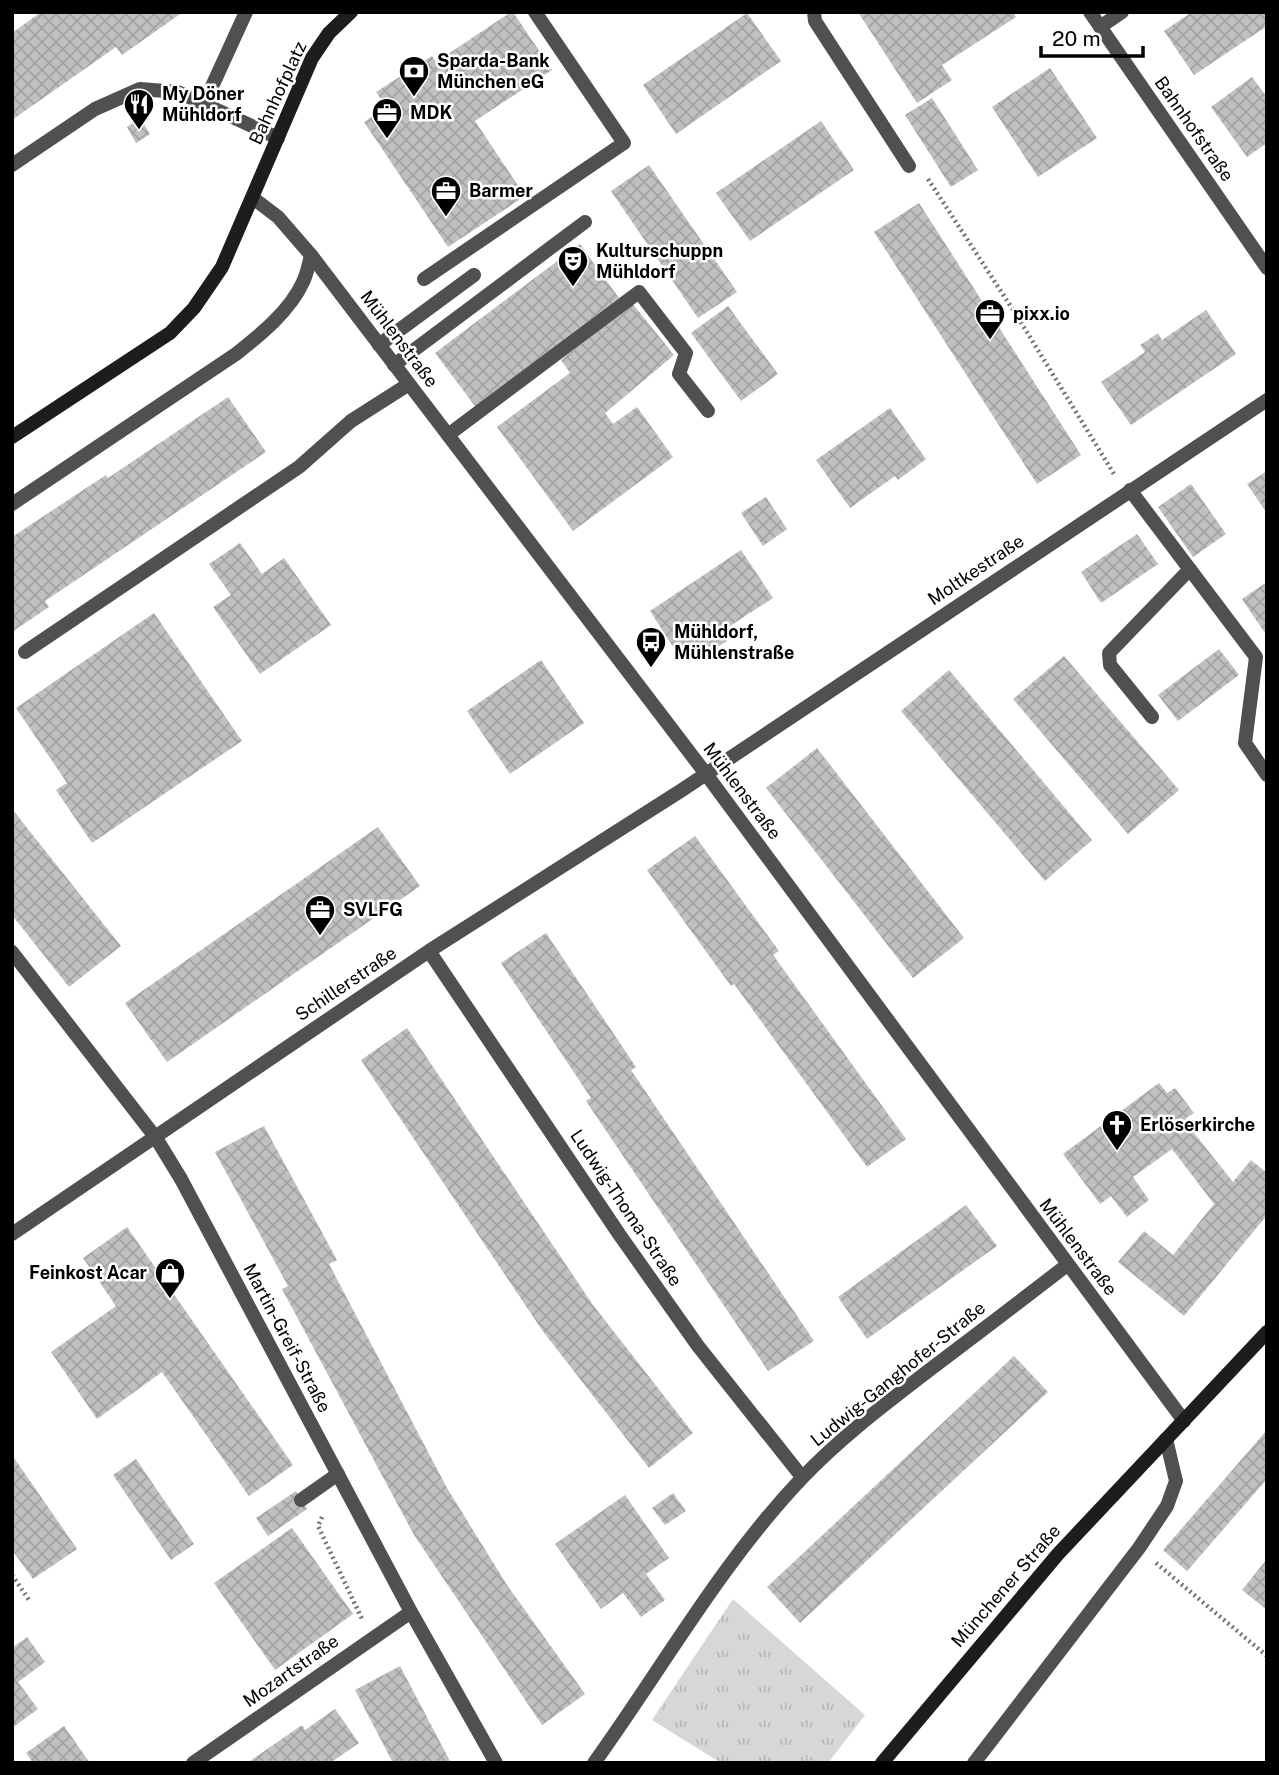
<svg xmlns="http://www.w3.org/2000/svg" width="1279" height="1775" font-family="'Public Sans',sans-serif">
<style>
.park{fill:url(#park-tufts)}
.building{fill:url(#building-cross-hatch)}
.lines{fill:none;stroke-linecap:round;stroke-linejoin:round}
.path{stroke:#727272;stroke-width:4.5;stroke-dasharray:2 3.5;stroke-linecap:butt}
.lane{stroke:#505050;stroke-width:14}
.street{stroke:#505050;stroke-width:14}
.secondary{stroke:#1d1d1d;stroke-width:14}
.labels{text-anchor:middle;stroke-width:5;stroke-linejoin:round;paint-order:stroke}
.poi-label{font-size:18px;font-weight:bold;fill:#000;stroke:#fff;text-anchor:start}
.street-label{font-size:18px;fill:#000;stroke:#fff}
</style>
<defs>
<pattern id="park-tufts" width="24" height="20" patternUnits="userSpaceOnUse" patternTransform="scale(1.75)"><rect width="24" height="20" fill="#d7d7d7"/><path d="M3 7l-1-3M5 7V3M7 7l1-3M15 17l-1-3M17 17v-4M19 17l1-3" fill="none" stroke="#b7b7b7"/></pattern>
<pattern id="building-cross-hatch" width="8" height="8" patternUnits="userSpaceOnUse" patternTransform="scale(1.75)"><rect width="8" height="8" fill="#c0c0c0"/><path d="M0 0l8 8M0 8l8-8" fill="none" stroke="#a3a3a3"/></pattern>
</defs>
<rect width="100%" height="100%" fill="#fff"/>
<path class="park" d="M733,1599L865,1715L828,1763H721L652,1720Z"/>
<path class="building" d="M41,12H183L122,55L116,47L12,120V33Z
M511,12H513L552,70L475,121L525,196L448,247L364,122L386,107L376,92L432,56L436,62Z
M858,12H1013L1016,17L942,65L952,80L917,103Z
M1192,12H1267V26L1194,75L1164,31Z
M747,13L781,61L676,134L643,85Z
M1050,68L1097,138L1038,177L992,107Z
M1252,77L1267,97V143L1247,157L1211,107Z
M932,98L978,170L951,187L905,115Z
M140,118L150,134L136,143L127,127Z
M821,121L854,170L750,241L716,193Z
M649,165L737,292L698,318L611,191Z
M919,203L1081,455L1037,484L874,232Z
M580,244L619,298L475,406L435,353Z
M632,303L674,355L605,413L613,424L637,407L673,457L573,531L497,427L570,373L561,360Z
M728,306L778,374L741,401L691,333Z
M1206,310L1236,354L1131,425L1101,382L1145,352L1140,345L1148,340L1158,333L1162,340Z
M228,397L266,452L45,601L49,607L12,632V537L106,475L108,478Z
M890,408L926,459L898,480L895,476L850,508L816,460Z
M1267,471V513L1247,484Z
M1191,484L1226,534L1193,557L1158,507Z
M766,497L787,529L763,546L741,513Z
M1137,534L1158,564L1101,603L1081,572Z
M240,543L262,574L284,558L331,625L260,674L213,607L231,595L209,564Z
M741,550L773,598L727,628L733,637L710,652L704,643L681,659L650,611Z
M1267,582V636L1242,599Z
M154,613L242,741L92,843L56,790L67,783L16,708Z
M1219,649L1239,675L1178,721L1158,695Z
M1064,656L1179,790L1128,834L1013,699Z
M541,660L584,723L510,774L467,711Z
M949,670L1092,840L1045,881L901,711Z
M817,748L964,938L913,978L766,788Z
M12,809L121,946L69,987L12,915Z
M378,827L420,886L167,1062L125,1003Z
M695,836L779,951L773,955L906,1139L867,1167L734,984L731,986L647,870Z
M546,933L636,1067L631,1070L814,1341L768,1371L586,1101L591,1098L501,963Z
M407,1028L593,1305L693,1433L649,1468L542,1330L361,1060Z
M1159,1083L1167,1093L1175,1088L1194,1113L1186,1118L1196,1131L1194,1133L1233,1182L1251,1160L1267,1173V1215L1184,1316L1118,1262L1144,1231L1173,1255L1214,1204L1172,1149L1133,1177L1149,1200L1127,1217L1111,1196L1100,1204L1063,1154Z
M264,1126L337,1260L329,1264L447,1488L507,1585L585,1694L542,1725L414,1535L282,1289L288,1286L215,1152Z
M966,1205L997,1246L867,1339L838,1297Z
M127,1227L293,1465L249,1496L162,1372L97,1419L51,1352L116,1306L83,1258Z
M1014,1356L1048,1392L800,1623L767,1587Z
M1267,1430V1479L1187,1571L1163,1550Z
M12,1455L77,1549L33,1579L12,1550Z
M136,1459L194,1544L171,1560L113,1475Z
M296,1491L307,1509L268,1536L256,1518Z
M673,1493L686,1511L665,1525L652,1508Z
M625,1495L669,1558L646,1574L665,1600L641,1617L623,1593L601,1609L555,1544Z
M292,1528L353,1614L275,1670L214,1583Z
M1267,1559V1610L1242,1590Z
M27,1637L45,1662L18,1682L38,1709L12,1728V1648Z
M400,1666L451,1763H393L355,1690Z
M335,1709L359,1743L330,1763H247L302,1725L305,1730Z
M64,1726L90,1763H33L26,1753Z"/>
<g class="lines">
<path class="path" d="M928,179L1017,316L1114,474
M322,1517L318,1526L362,1619
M1156,1563L1267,1656
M12,1575L29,1600"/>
<path class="lane" d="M814,12L815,21L909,166
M204,104L246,12
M12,165L95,109L140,89L178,92L278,138
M424,279L624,143L535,12
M379,345L474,275
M394,365L585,222
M448,435L639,292L686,353L679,374L708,411
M1130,490L1256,657L1245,743L1267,775
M12,504L236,354C260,335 290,311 303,282C307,274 309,264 311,255
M25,652L299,467L351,421L409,384
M1152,717L1110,665L1109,653L1190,569
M301,1500L338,1474
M974,1763L1139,1548L1167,1506L1176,1481L1166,1439"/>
<path class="street" d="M1090,12L1267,268
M1100,27L1122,12
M253,198L278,217L311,255L706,774L1184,1421
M429,951L619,1234L698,1346L802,1477
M12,952L156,1138L181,1179L411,1612L496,1763
M12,1234L429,951L682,790L1267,400
M193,1763L411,1612
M594,1763C663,1667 721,1563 803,1477C842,1436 888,1402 932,1368C977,1334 1022,1300 1067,1265"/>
<path class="secondary" d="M12,437L170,333L194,308L222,267L312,58L329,33L351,12
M882,1763L1058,1554L1267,1332"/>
</g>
<defs>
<g id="bank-pin" transform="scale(1.575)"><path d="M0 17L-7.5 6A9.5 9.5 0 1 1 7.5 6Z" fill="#000" stroke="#fff"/><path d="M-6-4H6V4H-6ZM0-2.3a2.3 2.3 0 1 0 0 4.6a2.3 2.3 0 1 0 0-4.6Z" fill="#fff"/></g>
<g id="restaurant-pin" transform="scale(1.575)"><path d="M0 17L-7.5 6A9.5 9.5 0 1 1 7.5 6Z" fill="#000" stroke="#fff"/><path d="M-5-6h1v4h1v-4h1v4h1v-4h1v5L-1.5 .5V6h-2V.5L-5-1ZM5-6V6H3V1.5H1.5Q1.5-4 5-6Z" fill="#fff"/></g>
<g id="office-pin" transform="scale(1.575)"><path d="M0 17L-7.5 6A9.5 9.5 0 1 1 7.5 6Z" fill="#000" stroke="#fff"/><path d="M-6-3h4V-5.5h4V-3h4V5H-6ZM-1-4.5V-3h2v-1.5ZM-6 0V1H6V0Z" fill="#fff"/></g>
<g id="theatre-pin" transform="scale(1.575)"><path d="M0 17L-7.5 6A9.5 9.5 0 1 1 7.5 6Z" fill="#000" stroke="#fff"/><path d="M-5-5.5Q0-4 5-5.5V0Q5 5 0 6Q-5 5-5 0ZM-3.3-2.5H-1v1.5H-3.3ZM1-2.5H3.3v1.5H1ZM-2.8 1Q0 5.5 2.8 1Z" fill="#fff"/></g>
<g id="bus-pin" transform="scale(1.575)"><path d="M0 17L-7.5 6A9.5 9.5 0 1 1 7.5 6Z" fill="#000" stroke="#fff"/><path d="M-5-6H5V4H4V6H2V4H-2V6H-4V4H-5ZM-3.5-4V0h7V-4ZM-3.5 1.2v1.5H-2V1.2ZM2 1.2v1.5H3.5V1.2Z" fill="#fff"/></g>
<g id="church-pin" transform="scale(1.575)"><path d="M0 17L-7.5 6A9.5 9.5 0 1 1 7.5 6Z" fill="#000" stroke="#fff"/><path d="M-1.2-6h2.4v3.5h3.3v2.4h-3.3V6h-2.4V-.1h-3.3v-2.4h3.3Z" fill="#fff"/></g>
<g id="shop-pin" transform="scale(1.575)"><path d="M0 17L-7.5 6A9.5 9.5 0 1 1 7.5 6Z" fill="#000" stroke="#fff"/><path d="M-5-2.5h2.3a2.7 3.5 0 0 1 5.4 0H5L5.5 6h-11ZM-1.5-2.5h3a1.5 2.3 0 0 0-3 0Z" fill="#fff"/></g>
</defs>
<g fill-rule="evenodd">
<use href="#bank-pin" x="414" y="71"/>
<use href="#restaurant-pin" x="139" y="104"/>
<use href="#office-pin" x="387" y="113"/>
<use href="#office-pin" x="446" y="191"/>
<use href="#theatre-pin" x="573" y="261"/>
<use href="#office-pin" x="990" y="314"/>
<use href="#bus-pin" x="651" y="642"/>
<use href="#office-pin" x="320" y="910"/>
<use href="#church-pin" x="1117" y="1125"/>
<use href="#shop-pin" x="170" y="1273"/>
</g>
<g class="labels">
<g class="poi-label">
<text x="437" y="67">Sparda-Bank<tspan x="437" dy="21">München eG</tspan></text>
<text x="162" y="100">My Döner<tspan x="162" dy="21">Mühldorf</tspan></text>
<text x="410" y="119">MDK</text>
<text x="469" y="197">Barmer</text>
<text x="596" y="257">Kulturschuppn<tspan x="596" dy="21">Mühldorf</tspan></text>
<text x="1013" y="320">pixx.io</text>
<text x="674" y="638">Mühldorf,<tspan x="674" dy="21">Mühlenstraße</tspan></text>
<text x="343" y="916">SVLFG</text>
<text x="1140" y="1131">Erlöserkirche</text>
<text x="147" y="1279" text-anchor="end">Feinkost Acar</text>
</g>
<g class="street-label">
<text transform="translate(278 93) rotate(-65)" y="6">Bahnhofplatz</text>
<text transform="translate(1194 129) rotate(55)" y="6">Bahnhofstraße</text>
<text transform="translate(399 339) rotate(53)" y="6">Mühlenstraße</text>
<text transform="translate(976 570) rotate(-34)" y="6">Moltkestraße</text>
<text transform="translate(742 791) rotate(53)" y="6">Mühlenstraße</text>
<text transform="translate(346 984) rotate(-34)" y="6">Schillerstraße</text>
<text transform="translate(626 1208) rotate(56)" y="6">Ludwig-Thoma-Straße</text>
<text transform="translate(1078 1247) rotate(53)" y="6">Mühlenstraße</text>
<text transform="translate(287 1338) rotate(62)" y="6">Martin-Greif-Straße</text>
<text transform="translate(898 1374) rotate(-39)" y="6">Ludwig-Ganghofer-Straße</text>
<text transform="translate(1006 1586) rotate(-49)" y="6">Münchener Straße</text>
<text transform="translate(291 1671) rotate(-35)" y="6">Mozartstraße</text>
</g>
</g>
<rect width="1279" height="1775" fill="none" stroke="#000000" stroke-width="28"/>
<path d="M1041 46v10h102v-10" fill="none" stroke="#000000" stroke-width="3.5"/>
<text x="1052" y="46" font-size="21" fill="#000000" stroke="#ffffff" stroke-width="5" paint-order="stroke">20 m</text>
</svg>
